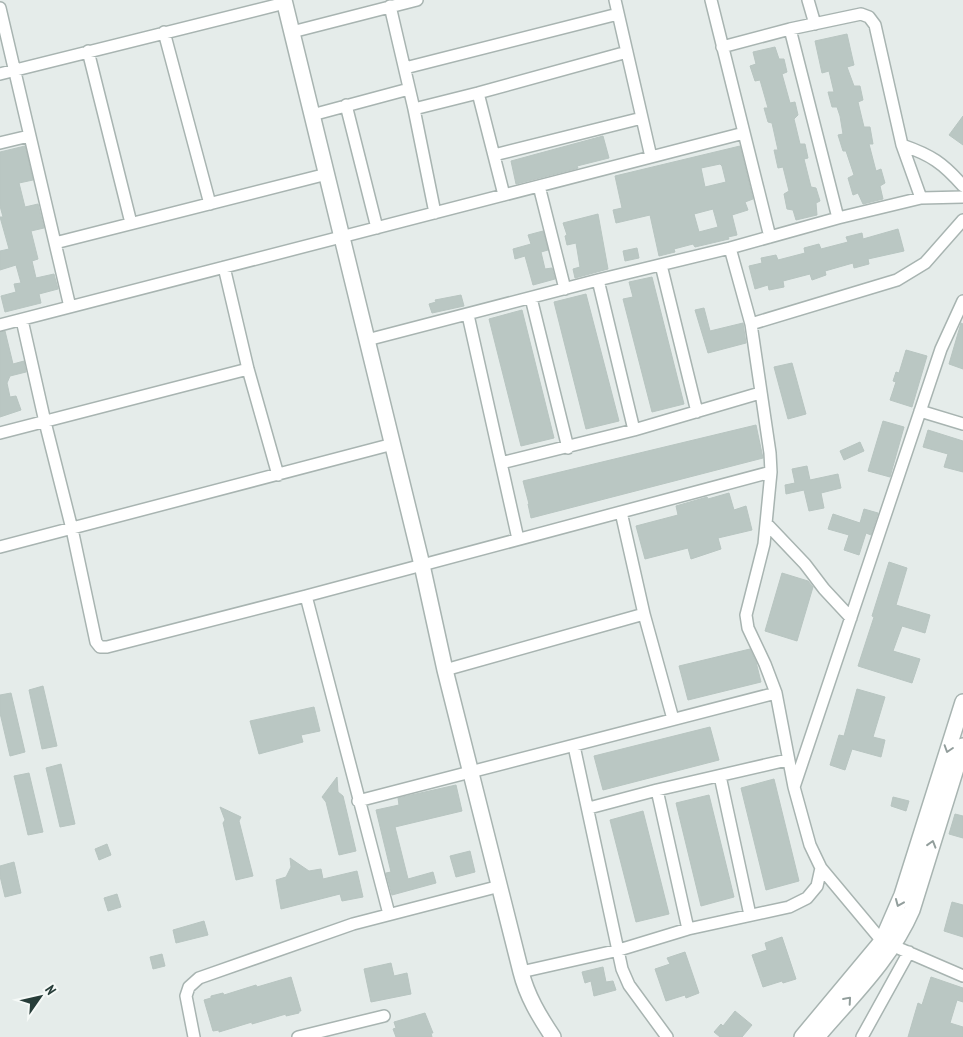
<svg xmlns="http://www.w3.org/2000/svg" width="963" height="1037" font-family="'PT Sans Narrow',sans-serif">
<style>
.building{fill:#bac7c3;stroke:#b8c5c1;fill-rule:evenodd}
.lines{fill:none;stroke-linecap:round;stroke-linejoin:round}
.minor-casing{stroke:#a8b4b1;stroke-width:14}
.tertiary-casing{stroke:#a8b4b1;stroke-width:18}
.minor{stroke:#fff;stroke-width:11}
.tertiary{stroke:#fff;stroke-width:15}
.oneway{stroke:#929e9c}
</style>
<rect width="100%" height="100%" fill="#e5ecea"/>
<path class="building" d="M847,34L854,65L847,67L854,86H860L863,100L858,102L864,127H870L873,144H869L876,171L881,169L885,183L880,186L883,199L863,204L858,193L853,195L848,178L854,175L846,151H843L838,135L843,134L840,116L837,107H832L828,92H834L829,71L822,73L815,41Z
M775,47L779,59H784L787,72L782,74L790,103L795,102L798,115L794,119L800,144H805L808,158L804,159L811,187L816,188L820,201L816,203L817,215L796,220L793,210L787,209L784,194L789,191L783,167L778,168L774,150H778L772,123L768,122L764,108H768L760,80L755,81L750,66L756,64L753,52Z
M963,116V145L949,135Z
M603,136L609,158L577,166L578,168L575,169L516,184L511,161Z
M25,146L33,180L19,183L25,207L38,204L44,228L31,231L38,259L32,261L36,278L54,274L58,289L39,294L41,303L5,312L1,296L16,292L14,284L21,283L16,265L0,270V251L9,249L0,217H3L0,206V152Z
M740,146L753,199L745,202L748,210L732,215L737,235L728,237L729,239L695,247L693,244L674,249L675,252L659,256L650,215L616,223L613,210L622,208L615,176ZM720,164L722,166L726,182L705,187L701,168ZM713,209L718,227L699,232L694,214Z
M598,214L608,269L575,278L573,269L580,267L576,243L567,245L565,236L567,235L563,223Z
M898,229L904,251L868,259L869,264L854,268L853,263L825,271L826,275L812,280L810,274L783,281L784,287L769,290L768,285L755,289L749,266L762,263L761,258L776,255L778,260L805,253L804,248L819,244L821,249L848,242L846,237L862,233L863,239Z
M543,231L548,250L541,252L545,269L552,268L555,279L533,285L525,256L515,259L513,249L531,244L528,235Z
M637,248L639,258L625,261L623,251Z
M652,277L684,404L652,412L623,299L633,297L629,282Z
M586,294L619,421L586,429L554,302Z
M461,295L464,306L432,313L429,304L436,302L435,300Z
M704,308L710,331L743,323L746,343L708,353L695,310Z
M522,310L554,438L521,446L489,319Z
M961,323L963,324V369L949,364Z
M5,331L13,364L24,361L26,372L10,376L7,383L10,397L16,396L21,410L0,417V332Z
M906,350L927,356L912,407L890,400L896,382L893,381L896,372L899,373Z
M792,363L806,414L788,419L774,367Z
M883,421L904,427L890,477L868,471Z
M756,425L763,458L531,518L528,504H529L523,481Z
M928,430L963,441V472L944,467L948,454L923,447Z
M860,442L864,451L844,460L840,451Z
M807,466L810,480L838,474L841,488L821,493L824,508L809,511L804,490L786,494L785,485L795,483L792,469Z
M729,493L734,510L746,506L752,530L718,538L721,549L691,559L688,548L645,559L636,526L678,515L676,506L707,497L708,499Z
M864,509L878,513L871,535L866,533L859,555L844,550L849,535L828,529L833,514L860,523Z
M889,562L907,568L896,605L930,615L925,633L902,626L893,651L920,659L912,683L858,666L874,617L872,616Z
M782,573L808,581L813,587L797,641L765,631Z
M750,649L756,662L761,682L688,700L679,666Z
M43,686L57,746L42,749L29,690Z
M857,689L885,697L873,737L885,740L881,757L852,749L845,770L830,765L839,735L844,736Z
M11,693L25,752L10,756L0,713V695Z
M314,707L320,731L301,735L303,742L259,754L250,721Z
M710,727L719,760L603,790L594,756Z
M61,764L75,824L60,827L46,768Z
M29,773L43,832L28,835L14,776Z
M337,777L338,792L343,796L356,851L339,855L326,802L322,797Z
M774,779L799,881L766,890L741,788Z
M456,785L462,811L395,827L408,879L433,872L436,883L392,895L386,873L391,872L376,810L399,805L398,798Z
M709,795L734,897L701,906L676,803Z
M893,797L909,801L906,811L891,806Z
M220,807L241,817L239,821L253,876L236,880L223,823L225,820Z
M643,811L669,914L636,922L610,820Z
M955,814L963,816V838L949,834Z
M107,844L111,855L99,860L95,849Z
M470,851L475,872L456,877L450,856Z
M290,858L309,871L321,869L323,879L357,871L363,897L342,901L340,894L281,909L276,880L286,877L291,867Z
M14,862L21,893L5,897L0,876V866Z
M117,894L121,907L108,911L104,898Z
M952,902L963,905V937L944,931Z
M204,921L208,935L176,943L173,930Z
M782,937L796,979L783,983L782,981L763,987L752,955L767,950L765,943Z
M685,952L699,993L686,998L685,995L666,1001L655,969L670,964L667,958Z
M162,954L165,966L153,969L150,957Z
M391,963L394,976L407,973L411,994L371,1002L364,969Z
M603,967L606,982L613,981L616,990L594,996L591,981L585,983L582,972Z
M291,977L301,1011H299V1013L286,1016V1014L252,1024V1022L219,1032V1030L213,1031L204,1000L211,998V996L223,993L224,995L256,985L257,987Z
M931,977L963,988V1002L957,1000L950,1023L963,1027V1037H908L918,1003L922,1005Z
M735,1011L752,1025L742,1037H720L714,1032L721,1024L723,1026Z
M425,1013L433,1033H431L432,1037H396L393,1029L396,1028L394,1022Z"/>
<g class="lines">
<g class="minor-casing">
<path id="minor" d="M615,0L651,157
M711,0L770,237
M808,0L815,24
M390,6L414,109L435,213
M0,8L70,307
M790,29L838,218
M164,32L210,204
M292,32L417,0
M722,47L790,29L861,14L869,17L875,25L902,145L921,198
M88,51L131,223
M405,68L618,14
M0,74L285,3
M478,93L504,195
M346,105L377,228
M414,109L478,93L627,52
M312,115L409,89
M0,143L29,136
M902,145C931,155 943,163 963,186
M494,155L642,118
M539,186L565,289
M55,243L327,174
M730,248L751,324L770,453L771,472L764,544L746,615L748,628L765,664L776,693L794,787
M661,265L697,412
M224,267L248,369L278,475
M598,280L634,430
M531,298L568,448
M963,301L941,349L794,787L810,845L821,868L882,941L963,976
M468,315L518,539
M22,320L45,422L72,529L96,642L100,647H107L306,596L771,472
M751,324L897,280L925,263L963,220
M0,325L744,133
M367,340L598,280L730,248L838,218L921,198L963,197
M920,411L963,424
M0,433L248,369
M501,463L634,430L760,393
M621,512L644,614L673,719
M766,523L805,564L824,589L851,618
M0,547L393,444
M306,596L389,914
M445,670L644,614
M574,746L622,969L629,985L667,1037
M720,776L750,915
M657,790L688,929
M358,801L776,693
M589,808L657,790L787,760
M521,972L619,950L688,929L789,907L807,898L817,886L821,868
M194,1037L186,996L189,987L199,978L353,924L500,886
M298,1037L384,1016
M862,1037L909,952"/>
</g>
<g class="tertiary-casing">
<path id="tertiary" d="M284,0L422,565L445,670L521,972C527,996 539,1016 553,1037
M802,1037L882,941L902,895L963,702
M817,1037C851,997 891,959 912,910L963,746"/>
</g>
<use href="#minor" class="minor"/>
<use href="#tertiary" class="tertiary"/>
</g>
<defs><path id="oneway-chevron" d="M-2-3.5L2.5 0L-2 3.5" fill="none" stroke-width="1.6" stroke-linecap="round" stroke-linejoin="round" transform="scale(1.25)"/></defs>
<g class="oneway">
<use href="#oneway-chevron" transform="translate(948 749) rotate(108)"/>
<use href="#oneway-chevron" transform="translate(932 844) rotate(-73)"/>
<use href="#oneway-chevron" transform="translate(899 903) rotate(113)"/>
<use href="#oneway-chevron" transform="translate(848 1000) rotate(-49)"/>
</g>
<g transform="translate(40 997) rotate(56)" stroke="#f5f9f7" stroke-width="4" paint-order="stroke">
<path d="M0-4L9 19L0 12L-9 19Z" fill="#263c38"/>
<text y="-8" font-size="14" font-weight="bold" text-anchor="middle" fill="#263c38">N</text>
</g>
</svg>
